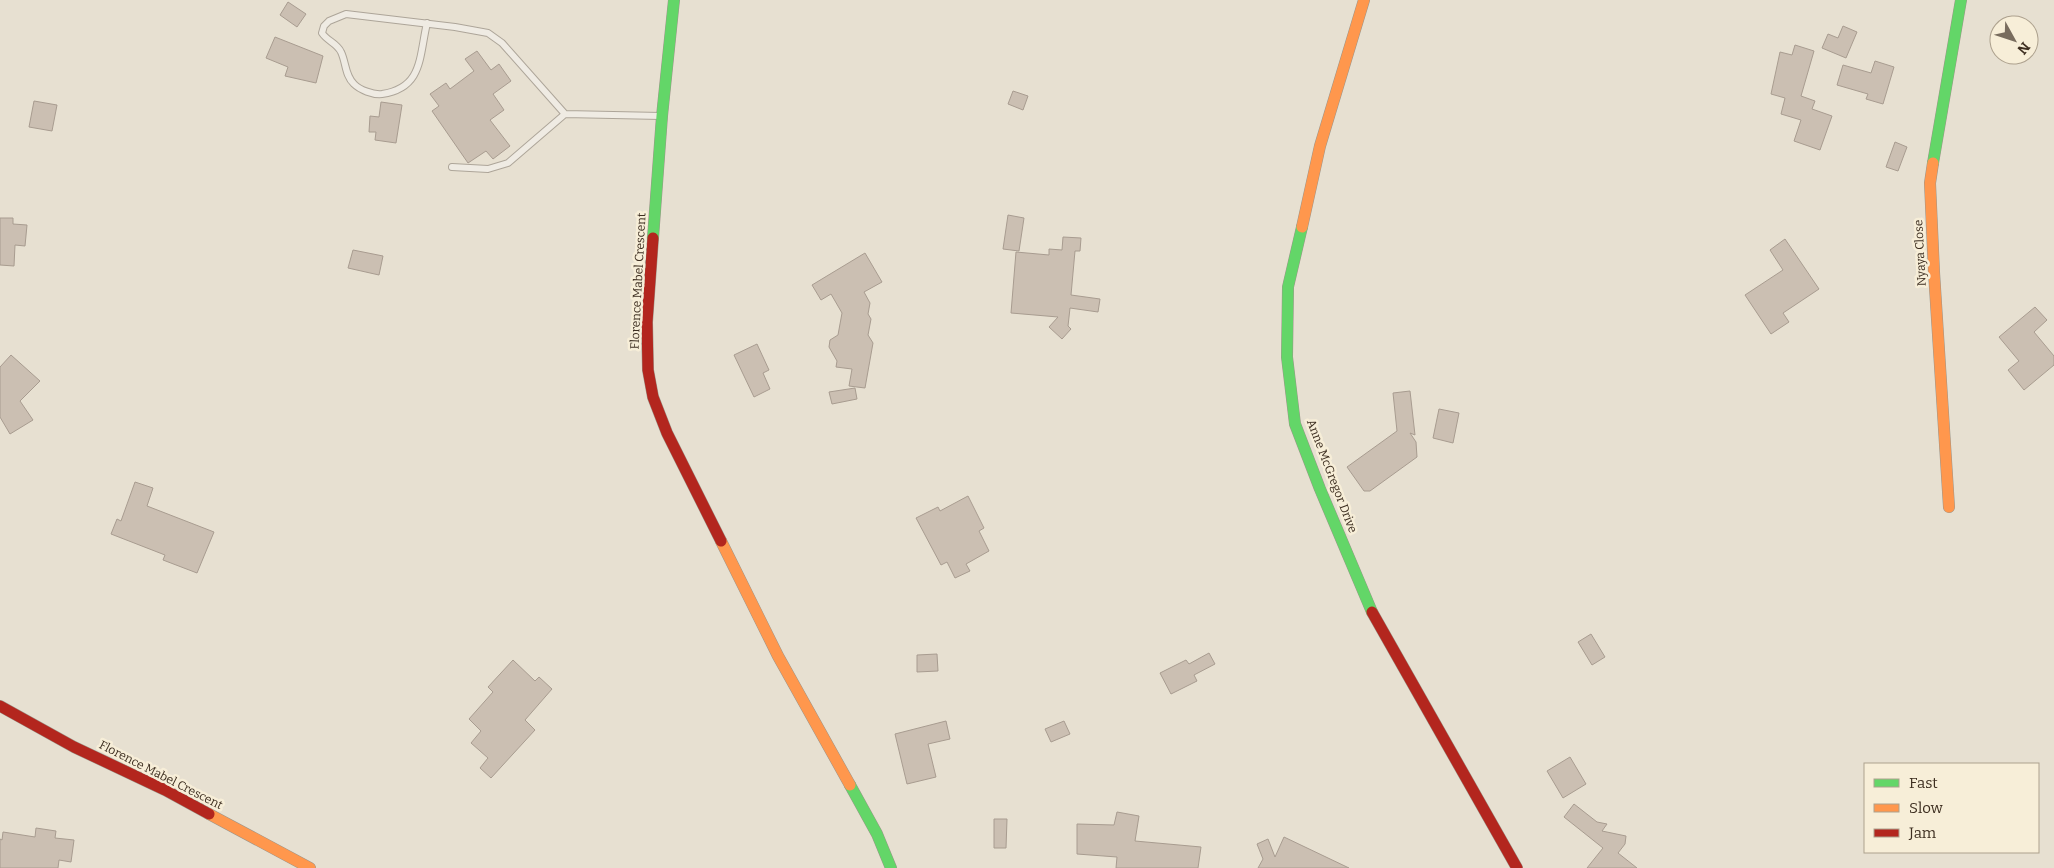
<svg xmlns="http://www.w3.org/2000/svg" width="2054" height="868" font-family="Bitter,serif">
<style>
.building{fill:#cbbfb2;stroke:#a89c90}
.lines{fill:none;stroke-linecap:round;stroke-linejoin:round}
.lane-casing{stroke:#ada599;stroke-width:8}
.fast-casing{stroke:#9c958a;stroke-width:12}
.slow-casing{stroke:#9c958a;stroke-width:12}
.jam-casing{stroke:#9c958a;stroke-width:12}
.lane{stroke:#efebe3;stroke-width:6}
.fast{stroke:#63d668;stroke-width:11}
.slow{stroke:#ff974d;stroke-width:11}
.jam{stroke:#b3261e;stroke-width:11}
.labels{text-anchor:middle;stroke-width:5;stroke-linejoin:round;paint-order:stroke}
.street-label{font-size:12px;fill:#3d2e20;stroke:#f7eed8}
</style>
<rect width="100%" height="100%" fill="#e7e0d1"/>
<path class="building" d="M288,2L306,14L297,27L280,15Z
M1843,26L1857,32L1846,58L1822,48L1828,34L1838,38Z
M275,37L323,56L316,83L285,76L288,67L266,58Z
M1795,45L1814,51L1801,96L1815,101L1812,109L1832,116L1820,150L1794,141L1801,120L1781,114L1785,98L1771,94L1780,52L1792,55Z
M477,51L491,70L499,64L511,81L493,94L504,110L490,120L510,146L493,159L486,151L468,163L432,111L439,106L430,94L446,83L450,89L474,71L465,59Z
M1875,61L1894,67L1883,104L1866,99L1868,94L1837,85L1843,65L1871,73Z
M1013,91L1028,96L1023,110L1008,104Z
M34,101L57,105L52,131L29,127Z
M381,102L402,105L396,143L375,140L376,132H369L370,116L379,117Z
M1895,142L1907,147L1898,171L1886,167Z
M1008,215L1024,218L1019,251L1003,249Z
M0,218H13V224L27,225L25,246L15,245L14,266L0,265Z
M1063,237L1081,238L1080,251H1075L1071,295L1100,299L1098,312L1070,308L1068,326L1071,329L1062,339L1049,327L1058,317L1011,313L1016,252L1049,255V249L1062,250Z
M1785,239L1819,289L1783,313L1789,322L1771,334L1745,295L1783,270L1770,250Z
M353,250L383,256L379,275L348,268Z
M865,253L882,282L864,292L870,303L868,314L871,319L868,335L873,343L865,388L849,386L852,369L836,367L837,361L829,347L830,340L838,335L842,313L831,294L821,300L812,285Z
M2035,307L2047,320L2034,332L2054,356V365L2024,390L2008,370L2019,361L1999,337Z
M757,344L769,370L763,373L770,389L754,397L734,355Z
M11,355L40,381L20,401L33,420L10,434L0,417V367Z
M855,388L857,399L832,404L829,392Z
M1410,391L1415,435L1410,433L1416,442L1417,457L1370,491H1364L1347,467L1397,431L1393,393Z
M1439,409L1459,413L1453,443L1433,438Z
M135,482L153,488L147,506L214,532L197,573L163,560L165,555L111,534L117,519L121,521Z
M968,496L984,528L979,531L989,551L966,564L970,571L955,578L947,562L941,565L916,518L938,507L940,511Z
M1591,634L1605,657L1592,665L1578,642Z
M1209,653L1215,664L1194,675L1197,681L1171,694L1160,673L1186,660L1189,664Z
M937,654L938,671L917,672V655Z
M513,660L535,681L539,677L552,689L525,720L535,730L491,778L480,768L488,758L471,743L481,731L469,719L493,692L488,687Z
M946,721L950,739L928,744L936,777L907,784L895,734Z
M1064,721L1070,734L1051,742L1045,729Z
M1570,757L1586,784L1563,798L1547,771Z
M1574,804L1597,822L1607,824L1602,831L1626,836L1625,844L1618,853L1637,868H1587L1603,848L1564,817Z
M1117,812L1139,816L1135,841L1201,847L1198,868H1116L1117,857L1077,854V824L1114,825Z
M994,819H1007L1006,848H994Z
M36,828L56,831L55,838L74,840L71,862L59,860L58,868H0V839L2,840L3,832L35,837Z
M1284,837L1349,868H1258L1263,859L1257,844L1268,839L1275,857Z"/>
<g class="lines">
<g class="lane-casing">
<path id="lane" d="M427,23C419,57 423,88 382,94C373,95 360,90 354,84C345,76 346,62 341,52C337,43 327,41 322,33L324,26L329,21L346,14L455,27L488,33L502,43L565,114L661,116
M452,167L488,169L508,163L565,114"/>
</g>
<g class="fast-casing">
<path id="fast" d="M1933,163L1961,0
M1302,227L1288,287L1287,357L1295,424L1320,489L1372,612
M653,238L662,116L674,0
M850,785L877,834L891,868"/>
</g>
<g class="slow-casing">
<path id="slow" d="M1933,163L1930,183L1934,272L1949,507
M1302,227L1320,146L1364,0
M721,541L778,656L850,785
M209,814L310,868"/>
</g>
<g class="jam-casing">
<path id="jam" d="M653,238L647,322L648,370L653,397L667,433L721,541
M1372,612L1517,868
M0,706L74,747L165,790L209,814"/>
</g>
<use href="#lane" class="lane"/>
<use href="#fast" class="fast"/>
<use href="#slow" class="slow"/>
<use href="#jam" class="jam"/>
</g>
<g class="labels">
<g class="street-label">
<text transform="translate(1920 253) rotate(-93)" y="4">Nyaya Close</text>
<text transform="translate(638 281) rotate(-87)" y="4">Florence Mabel Crescent</text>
<text transform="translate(1332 476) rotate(69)" y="4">Anne McGregor Drive</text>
<text transform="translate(161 775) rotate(27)" y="4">Florence Mabel Crescent</text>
</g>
</g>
<rect x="1864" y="763" width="175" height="90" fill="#f7eed8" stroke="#ada18e"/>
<rect x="1874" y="779" width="25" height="8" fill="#63d668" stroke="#ada18e"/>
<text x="1909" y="788" font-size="15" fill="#3d2e20">Fast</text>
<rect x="1874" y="804" width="25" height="8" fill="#ff974d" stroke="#ada18e"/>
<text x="1909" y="813" font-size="15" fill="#3d2e20">Slow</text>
<rect x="1874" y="829" width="25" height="8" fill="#b3261e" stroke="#ada18e"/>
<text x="1909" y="838" font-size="15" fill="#3d2e20">Jam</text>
<g transform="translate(2014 40) rotate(130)"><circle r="24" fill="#f7eed8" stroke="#ada18e"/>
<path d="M0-4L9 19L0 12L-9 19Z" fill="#786c5e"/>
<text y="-8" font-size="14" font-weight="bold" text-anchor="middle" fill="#3d2e20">N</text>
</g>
</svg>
